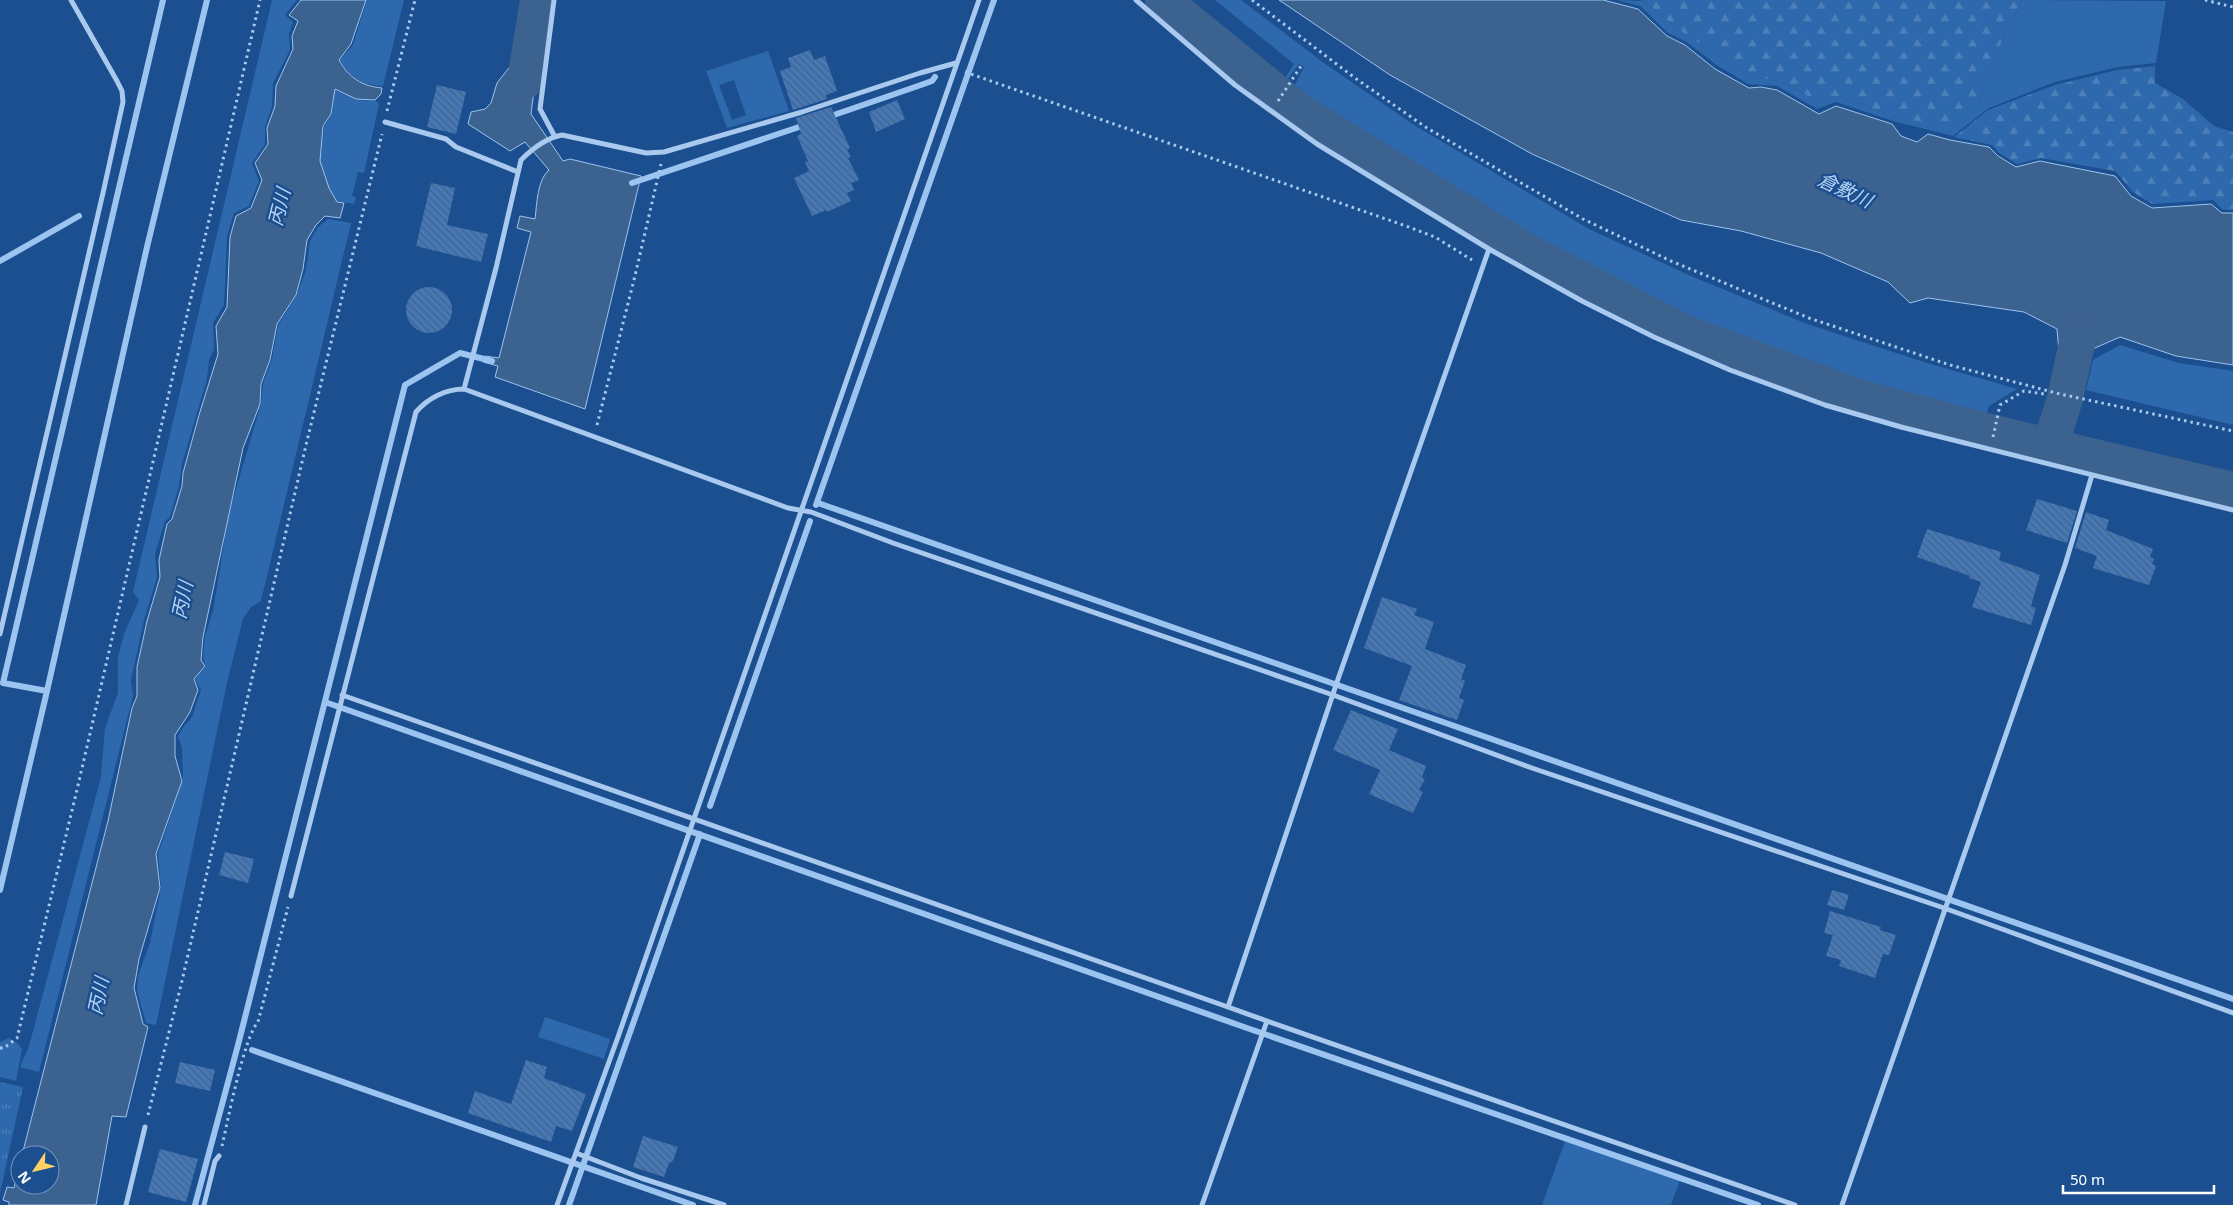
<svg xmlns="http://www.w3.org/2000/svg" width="2233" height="1205" font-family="'Noto Sans','Noto Sans JP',sans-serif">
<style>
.grass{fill:#2e69ad;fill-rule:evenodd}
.forest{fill:url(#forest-firs)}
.park{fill:url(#park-tufts)}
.water{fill:#3c6290;stroke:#9cc4f0}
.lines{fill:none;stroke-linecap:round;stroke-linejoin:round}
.stream{stroke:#9cc4f0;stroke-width:6}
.river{stroke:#3c6290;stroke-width:36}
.building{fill:url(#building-back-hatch)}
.path{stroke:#a9c9ee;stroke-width:3;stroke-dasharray:2.5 4;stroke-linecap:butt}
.minor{stroke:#a9c9ee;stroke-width:5}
.labels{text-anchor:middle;stroke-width:5;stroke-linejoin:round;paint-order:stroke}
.water-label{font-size:19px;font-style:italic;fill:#b5d3f5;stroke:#1b4f8f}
</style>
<defs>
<pattern id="forest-firs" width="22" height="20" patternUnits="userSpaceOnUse" patternTransform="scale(1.25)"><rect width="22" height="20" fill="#2e69ad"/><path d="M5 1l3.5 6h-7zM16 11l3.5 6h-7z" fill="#4d80b9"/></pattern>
<pattern id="park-tufts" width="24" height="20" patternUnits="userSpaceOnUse" patternTransform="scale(1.25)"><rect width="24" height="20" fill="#2e69ad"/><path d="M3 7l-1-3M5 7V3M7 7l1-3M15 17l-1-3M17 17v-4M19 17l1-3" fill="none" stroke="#4d80b9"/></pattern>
<pattern id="building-back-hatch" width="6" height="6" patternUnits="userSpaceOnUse" patternTransform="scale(1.25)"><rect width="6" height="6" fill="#4478b7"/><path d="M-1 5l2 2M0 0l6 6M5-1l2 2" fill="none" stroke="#486282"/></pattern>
</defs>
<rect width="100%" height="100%" fill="#1b4f8f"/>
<path class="grass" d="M272,0H297L285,15L293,22L289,34L290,50L273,83L272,106L265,127V144L252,163L259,181L249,206L234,213L227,236L224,305L213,323L214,349L209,360L207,379L182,464L179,486L170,517L165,521L155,554L157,577L144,620L131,680L133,696L39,1072L20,1067L29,1046L101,777L105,728L118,693V657L124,634L139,600L133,592Z
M367,0H404L383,86C362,85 351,79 340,60L353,45Z
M1180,0H1184L1283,81L1294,64L1215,0H1241L1324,63L1414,125L1589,229L1691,276L1807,324L1927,363L2017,389L1989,406L1985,418L1870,389L1763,352L1687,322L1606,284L1514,233L1356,137L1291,92L1304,67L1299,64L1284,84Z
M1617,0L1644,1L1678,29L1747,75L1785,83L1818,102L1840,96L1900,119L1980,107L1982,82L2022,0L2166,1L2156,63L2118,67L2055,82L1989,108L1953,136L1893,121L1836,102L1817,109L1777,86L1748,84L1715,64L1687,42L1668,33L1640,6Z
M768,51L789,111L727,128L706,71ZM734,80L746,115L732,120L719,85Z
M335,90L357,100L376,101L379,104L364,173L358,172L352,196L356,197L354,204L337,201L329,188L320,161L324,127L332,114Z
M328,219L351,223L261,601L251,607L243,619L227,683L156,1025L146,1023L137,991L138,976L150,943L161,887L158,854L183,779L182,748L178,736L184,726L192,717L201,690L195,679L206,666L203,658L205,636L213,611L229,513L261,404L263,384L272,359L278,325L297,295L306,270L310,241L318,227Z
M2120,345L2179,363L2233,371V425L2086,390L2093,360Z
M545,1017L610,1039L604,1059L538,1037Z
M9,1038L17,1043L22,1049L16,1081L0,1077V1042Z
M1565,1141L1680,1180L1671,1205H1542Z"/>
<path class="forest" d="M1639,0H2022L1982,82L1980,107L1944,124L1900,119L1840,96L1818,102L1785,83L1747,75L1678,29L1644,1Z
M2155,66V83L2183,99L2214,126L2233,132V210H2223L2213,200L2152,204L2133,192L2115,171L2041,158L2017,164L1999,153L1992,145L1954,137L1988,110L2055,85L2117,70Z"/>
<path class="park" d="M0,1082L23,1087L0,1193Z"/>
<path class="water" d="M301,0H366L351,44L339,60C349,78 362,86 382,88L381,94L375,100L356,99L335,89L331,114L323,126L320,161L329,188L337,202L344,203L340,218L325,216L316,225L307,240L303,269L296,295L277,324L270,360L261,384L260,404L243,448L203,637L201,660L205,666L194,679L198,690L190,712L175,735V756L182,781L156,854L160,888L139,959L134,988L143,1024L148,1027L126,1117L112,1116L96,1205H9V1202L3,1200L7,1187L14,1188L20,1162V1185H50V1155H22L108,821L132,708L137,696V667L147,621L160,577L159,560L167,524L172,519L182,486L183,473L199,415L218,354L216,326L227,307L230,237L236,216L251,208L262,180L255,163L268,144L267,128L275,106L276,86L293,49L292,36L298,21L289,15Z
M1279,0H1603L1638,9L1667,36L1685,45L1715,69L1749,88L1761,87L1777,90L1819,114L1836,106L1892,124L1901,136L1917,142L1928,134L1950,140L1989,147L1998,156L2016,167L2040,161L2115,176L2131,196L2152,208L2211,204L2222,213H2233V365L2176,356L2120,337L2088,351L2079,379L2070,384L2064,383L2061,375L2057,329L2024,312L1928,298L1910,303L1888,282L1821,253L1741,231L1681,220L1532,154L1390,75Z
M524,31L541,34L531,114L563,161L570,159L641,176L585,409L495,377L498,366L483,362L485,356L499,358L531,232L517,228L520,216L535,219C537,204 537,180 549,170L525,142L510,151L468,124L471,112L485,109L491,103L497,83L512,64L520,50Z"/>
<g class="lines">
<path class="stream" d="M828,117L918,86L932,81L935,77
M632,183L805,125
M0,261L79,216
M818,503L2233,999
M816,505L994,0
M47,691L147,247L207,0
M325,702L1244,1027L1758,1205
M710,806L810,521
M0,890L47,691L3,683L163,0
M252,1050L693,1205
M195,1205L238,1045L405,385L460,353L492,361
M569,1205L700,834"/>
<path class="river" d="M1163,0L1299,111L1533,255L1688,334L1858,397L1986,431L2233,490
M525,81L538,0
M2050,446L2064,402L2079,334"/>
</g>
<path class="building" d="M810,50L814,60L825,56L837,91L826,95L827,99L793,110L780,71L791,67L788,58Z
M437,85L466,92L456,134L427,127Z
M897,100L905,119L876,132L869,112Z
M831,107L850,148L847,150L851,157L848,158L859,180L851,183L854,190L847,193L851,201L827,212L826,210L812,216L794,178L809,171L805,162L808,161L797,136L801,134L796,118Z
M431,183L455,188L447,225L488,234L481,262L416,246Z
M406 310a23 23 0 1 1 46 0a23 23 0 1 1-46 0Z
M2037,499L2077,511L2067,543L2026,530Z
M2086,512L2109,520L2106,530L2153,549L2150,557L2154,559L2152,564L2156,566L2149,585L2093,568L2097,556L2075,548Z
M1927,529L2001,552L1999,560L2040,575L2031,606L2036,608L2031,625L1972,607L1981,582L1969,578L1970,576L1917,557Z
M1382,597L1417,609L1414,615L1434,622L1425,649L1466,665L1461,679L1465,681L1459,698L1464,700L1457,720L1399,700L1412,666L1364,648Z
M1351,710L1398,729L1389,750L1426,766L1422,777L1425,779L1419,790L1423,792L1413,813L1369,794L1380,770L1333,750Z
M225,852L254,859L248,883L219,875Z
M1832,890L1849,895L1844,910L1827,905Z
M1830,911L1881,927L1880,930L1896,935L1889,955L1883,954L1875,978L1839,966L1841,960L1826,956L1833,935L1824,933Z
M526,1060L547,1067L544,1078L586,1094L572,1131L556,1126L551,1142L468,1113L475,1091L511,1104Z
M180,1062L215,1070L210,1091L175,1083Z
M643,1136L678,1147L673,1161L669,1163L664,1177L633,1167Z
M160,1149L198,1159L186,1202L148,1192Z"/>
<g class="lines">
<path class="path" d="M1252,0L1355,78L1427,128L1583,219L1671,261L1809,318L1950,365L2060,394L2233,431
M2205,0L2233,7
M965,72L1406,226L1435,237L1472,260
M1278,101L1301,66
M387,111L415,0
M597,425L634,280L661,164
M1993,437L2000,405L2024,391L2044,394L2046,391
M0,1048H4L17,1038L76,794L260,0
M148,1115L181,985L306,445L382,134
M222,1146C228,1120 244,1037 258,1022L288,907"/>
<path class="minor" d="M554,0L540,109L555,137
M1136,0L1235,85L1317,144L1489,249L1582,301L1654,337L1730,370L1825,405L1901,427L2233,510
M956,63L920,73L802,112L664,152L646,153L562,135C546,138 532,149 521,160L496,268L464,389L788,508L811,512L893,543L1333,695L1532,768L1944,908L2233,1013
M385,122L446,139L456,147L518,172
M0,634L103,193L123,102L122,91L117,81L71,0
M342,695L1228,1007
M291,896L416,412C428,398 446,389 464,389
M1267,1021L1795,1205
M576,1153L641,1178L724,1205
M126,1205L145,1127
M204,1205L215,1161L219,1156
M557,1205L618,1037L979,0
M1202,1205L1267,1021L1228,1007L1337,682L1489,249
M1842,1205L2065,565L2092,475"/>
</g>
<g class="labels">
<g class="water-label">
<text transform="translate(1845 190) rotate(25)" y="7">倉敷川</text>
<text transform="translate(279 207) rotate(-76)" y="7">丙川</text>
<text transform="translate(182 600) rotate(-78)" y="7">丙川</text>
<text transform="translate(98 996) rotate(-78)" y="7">丙川</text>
</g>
</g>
<g transform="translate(35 1170) rotate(235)"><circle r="24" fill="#1b4f8f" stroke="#7695bc"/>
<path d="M0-4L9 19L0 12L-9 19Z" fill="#ffd166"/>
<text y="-8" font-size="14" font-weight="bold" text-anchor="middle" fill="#ffffff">N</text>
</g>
<path d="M2063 1185v8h151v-8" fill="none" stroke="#ffffff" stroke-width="2.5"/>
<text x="2070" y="1185" font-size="15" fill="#ffffff" stroke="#1b4f8f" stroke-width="4" paint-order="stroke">50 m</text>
</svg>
